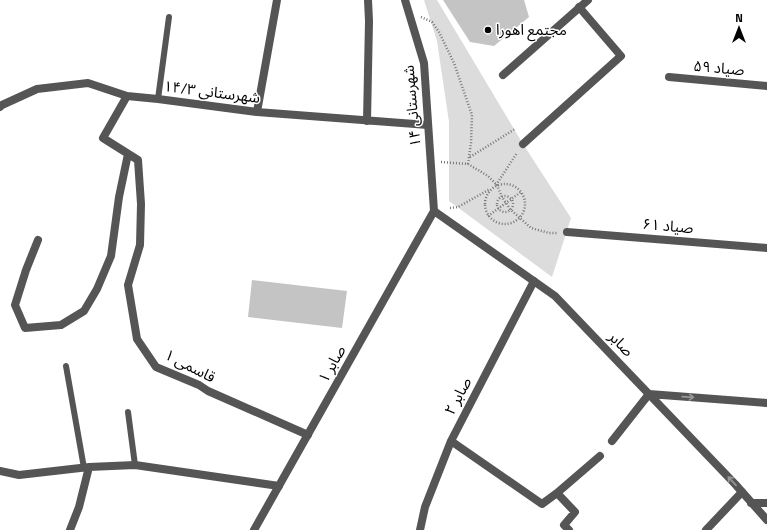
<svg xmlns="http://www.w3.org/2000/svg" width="767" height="530" font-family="'Titillium Web','Noto Sans Arabic',sans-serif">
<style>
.green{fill:#dcdcdc}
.building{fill:#c4c4c4}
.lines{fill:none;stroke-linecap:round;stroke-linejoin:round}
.path{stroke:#777;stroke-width:2.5;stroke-dasharray:1 2;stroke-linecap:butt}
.service{stroke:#555;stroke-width:6}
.minor{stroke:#555;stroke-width:8}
.tertiary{stroke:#555;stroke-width:8}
.oneway{stroke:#999}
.poi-dot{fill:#000;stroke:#fff;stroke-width:1.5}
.labels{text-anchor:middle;stroke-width:3;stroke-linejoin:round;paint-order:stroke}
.poi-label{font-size:15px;fill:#000;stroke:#fff;text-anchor:start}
.street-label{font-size:15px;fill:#000;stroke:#fff}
</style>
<rect width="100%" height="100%" fill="#fff"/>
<path class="green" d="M424,0H437L523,144L571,218L552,277L449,201V122L437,41Z"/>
<path class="building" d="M443,0H524L529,17L494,46L470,42Z
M252,280L347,291L342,328L248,317Z"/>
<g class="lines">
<path class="path" d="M421,17L432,22L439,32L454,63L472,115L471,143L468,164
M470,157L515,129
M441,162L468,164L488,176L497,185L502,197L510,209L531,228L549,233H558
M485 204a20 20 0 1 1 40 0a20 20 0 1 1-40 0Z
M496,185L517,153
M497 204a8 8 0 1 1 16 0a8 8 0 1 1-16 0Z
M450,208L458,207L490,189
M488,216L521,192"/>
<path class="service" d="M158,99L169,17
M66,366L84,468
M128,412L135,465"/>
<path class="minor" d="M503,75L588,0
M669,77L767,86
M127,96L103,138L138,160L141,204L140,245L128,285L137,339L156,367L199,385L208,391L308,435
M0,107L2,105L37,89L88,83L127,96L158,99L257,112L428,125
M257,112L277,0
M367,121L369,21L368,0
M523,144L621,56L579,7
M567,232L767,248
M38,240L26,270L15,305L25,328L61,325L84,311L97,289L111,256L119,197L128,154
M451,441L542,504L557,493L575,512L564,525L569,530
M612,441L649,394
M0,471L19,475L89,467L135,465L279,486
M557,493L600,456
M751,503H767
M70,530L79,507L89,467
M420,530L425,507L451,441L534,281
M706,530L742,492"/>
<path class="tertiary" d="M405,0L424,63L434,211
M434,211L555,296L735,484L767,520
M649,394L767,403
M254,530L434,211"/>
</g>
<defs><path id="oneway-shaft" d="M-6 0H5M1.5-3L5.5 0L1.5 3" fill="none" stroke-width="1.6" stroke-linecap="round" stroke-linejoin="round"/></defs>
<g class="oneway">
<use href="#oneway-shaft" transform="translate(688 397) rotate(4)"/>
<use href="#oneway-shaft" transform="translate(732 481) rotate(-133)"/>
</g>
<circle class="poi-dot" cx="488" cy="30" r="4"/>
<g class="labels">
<g class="poi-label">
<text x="496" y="35">مجتمع اهورا</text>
</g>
<g class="street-label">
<text transform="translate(719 68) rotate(5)" y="5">صیاد ۵۹</text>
<text transform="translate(212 92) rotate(7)" y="5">شهرستانی ۱۴/۳</text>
<text transform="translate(412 106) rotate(-95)" y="5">شهرستانی ۱۴</text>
<text transform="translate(668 226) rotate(5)" y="5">صیاد ۶۱</text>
<text transform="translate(621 344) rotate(46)" y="5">صابر</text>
<text transform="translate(332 364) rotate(-61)" y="5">صابر ۱</text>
<text transform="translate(190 366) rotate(27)" y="5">قاسمی ۱</text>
<text transform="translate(458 396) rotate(-62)" y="5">صابر ۲</text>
</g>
</g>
<g transform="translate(739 28)" stroke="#ffffff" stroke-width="3" paint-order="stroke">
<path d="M0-3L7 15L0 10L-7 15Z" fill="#000000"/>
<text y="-6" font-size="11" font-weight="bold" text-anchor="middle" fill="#000000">N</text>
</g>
</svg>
